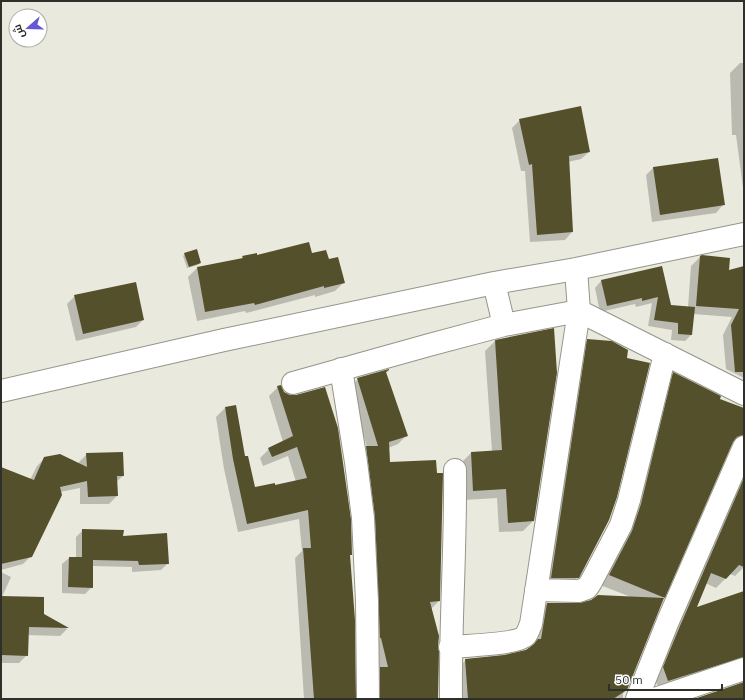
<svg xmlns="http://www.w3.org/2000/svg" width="745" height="700" font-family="'IBM Plex Sans',Cairo,sans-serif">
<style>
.shadow{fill:#0003}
.building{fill:#54502c}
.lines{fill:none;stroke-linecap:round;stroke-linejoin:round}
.minor-casing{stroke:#96958a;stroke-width:24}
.minor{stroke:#fff;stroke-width:22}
</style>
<rect width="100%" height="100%" fill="#eae9dd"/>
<path class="shadow" d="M740,63H744V195L736,135H732L730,73Z
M520,120L589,152L581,159L568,162L572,232L565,240L530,242L525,171H521L512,128Z
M717,159L723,205L716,213L652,222L646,175L653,168Z
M185,254L200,263L198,265L187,268L183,256Z
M256,254L257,256L311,255L344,282L335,291L315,297V295L246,313L245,311L197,321L188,277L197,268L240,260L243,257Z
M700,257L728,271L744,267V378L726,369L723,335L732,317L693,314L691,335L685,341L671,340L672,330L648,326L652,303L636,307L635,304L600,312L595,288L601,281L662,267L671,306L688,307L691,266Z
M75,296L143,320L136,327L76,341L67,304Z
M588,340L578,577L570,585H544L580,347Z
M495,341L533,521L523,531L499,532L497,498L464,500L461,463L471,453L492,452L485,351Z
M388,371L385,373L406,436L398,444L388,448L389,464L439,601L431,609L438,699H372L358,456L367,447L349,388L358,379Z
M674,374L718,399L744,410V448L740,445L732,444L662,599L626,689L623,693V699H459L456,669L466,660L514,654L530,648L533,646L538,613L547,604H579L631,597L600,585L664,383Z
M278,387L351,554L349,556L355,699H304L295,558L302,551L299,519L238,532L224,469L216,417L225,408L244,457L254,489L274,486L296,482L288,456L263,466L260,458L269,449L283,442L269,396Z
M87,454L123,476L116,482L117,496L109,504H80V488L60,492L31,556L23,564L1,570V468L30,480L37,466L45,458L79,464V462Z
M744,468V567L735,576L730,574L716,588L705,583L695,609L744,592V670L659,690L654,677Z
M83,530L122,537L168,563L161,570L132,572V567L92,566V587L85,594L62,593V564L69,558H76V537Z
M1,572L11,577L2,597L43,614L67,629L60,636L27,635V655L19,663H1Z"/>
<path class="building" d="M581,106L590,152L569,156L573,232L537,235L532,164L529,165L519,119Z
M718,158L725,205L660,215L653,167Z
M309,242L312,253L326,250L329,259L338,257L345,283L324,288V286L255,305L254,303L205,312L197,267L243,258L242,256L257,253V255Z
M197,249L201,263L189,267L184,253Z
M702,255L730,258L729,270L744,266V372H735L731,325L739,309L696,306L700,256Z
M662,266L671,305L695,307L692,335L678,334V323L654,320L658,297L642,301V298L607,306L601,280Z
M136,282L144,320L83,334L74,295Z
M554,328L557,373L534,521L508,523L506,489L473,491L471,452L502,450L495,340Z
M587,339L612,341L628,350L627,358L650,363L617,497L609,520L579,578H551Z
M389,369V370L386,372L408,436L389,442L390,462L436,460L437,473H443L440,601L430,602L439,636L438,647L439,651L438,699H380V667H388L381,638H380L375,517L366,446H378L357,378Z
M673,372L721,396L720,399L744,408V435L737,437L733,442L665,598L609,575L632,531L641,504Z
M281,385L284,392L290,395H296L325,387L338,428L351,519L352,555H350L355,620L356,699H314L303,548H311L308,510L247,524L233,459L225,407L236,405L245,456H248L255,487L275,483V485L307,478L297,447L272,457L268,448L293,436L277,386Z
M123,452L124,476H117L118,496L88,497L87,481L60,487L62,495L32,557L1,564V467L34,480L44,457L60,454L87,467L86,453Z
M744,478V567L739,565L726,579L711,573L697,607L744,591V657L668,681L663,667L680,626Z
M82,529L124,530L123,536L167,533L169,564L139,565L138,561L93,560V588L68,587L69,557H82Z
M598,595L664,598L627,690L613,699H468L465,659L504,655L526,650L534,644L538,639H541L547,603H579L591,600Z
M1,596L44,597V614L69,628L29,627L28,656L1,655Z
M744,682V699H694Z"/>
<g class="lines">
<g class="minor-casing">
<path id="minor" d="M494,283L504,325
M341,369L356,462L363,518L367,601L368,699
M293,383L429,345L504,325L579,311L744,394
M1,391L224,340L494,283L576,269L744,234
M536,590L579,591L587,588L591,582L621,525L629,500L665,354
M450,647C464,646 517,644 525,636C528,633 529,628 531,624L579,311L576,269
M451,699C450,623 456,546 455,470
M637,699L668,621L744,447
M655,699L744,669"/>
</g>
<use href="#minor" class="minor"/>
</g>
<rect width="745" height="700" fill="none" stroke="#30302b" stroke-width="4"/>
<g transform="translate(28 28) rotate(250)"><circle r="19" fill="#ffffff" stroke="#acacaa"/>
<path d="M0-3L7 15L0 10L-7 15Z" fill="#6459d2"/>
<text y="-6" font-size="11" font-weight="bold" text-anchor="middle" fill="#30302b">ش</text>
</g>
<path d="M609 684v6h113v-6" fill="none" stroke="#30302b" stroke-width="2"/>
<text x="615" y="684" font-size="12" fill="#30302b" stroke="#ffffff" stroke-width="3" paint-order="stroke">50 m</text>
</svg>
